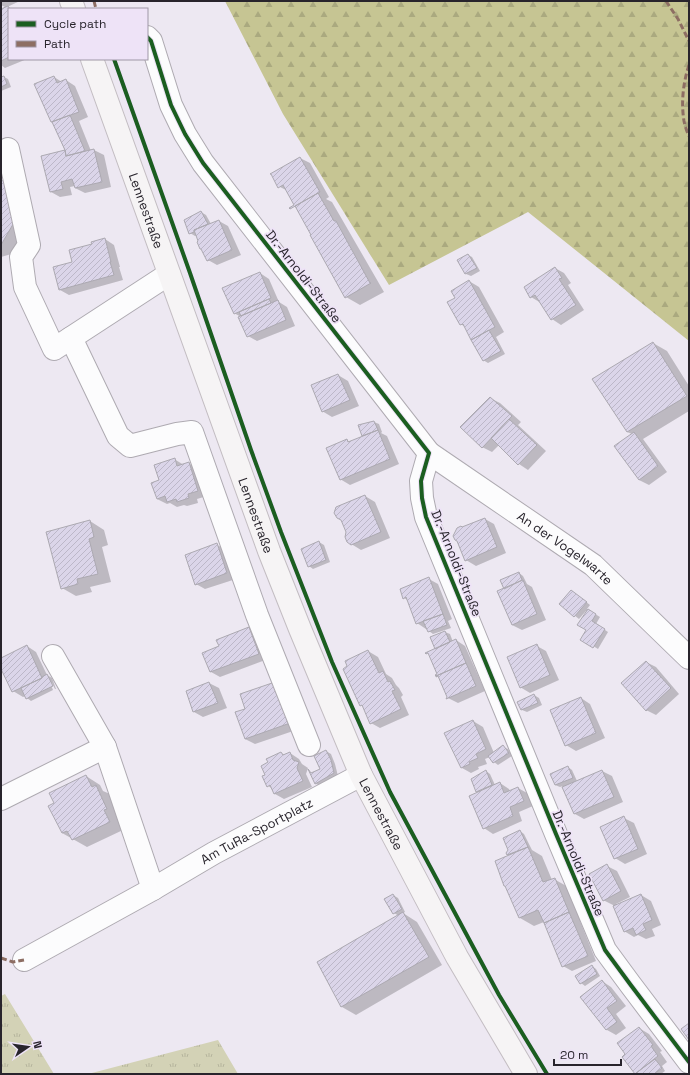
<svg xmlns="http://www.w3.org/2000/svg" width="690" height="1075" font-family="'Space Grotesk',sans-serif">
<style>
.grass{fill:url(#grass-tufts)}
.forest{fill:url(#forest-firs)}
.shadow{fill:#0003}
.building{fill:url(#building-hatch);stroke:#aca9b1}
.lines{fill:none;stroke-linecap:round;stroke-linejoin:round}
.minor-casing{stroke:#aeaab1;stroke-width:24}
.major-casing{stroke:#c3bdc2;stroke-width:24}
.minor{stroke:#fcfcfd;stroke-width:22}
.major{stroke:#f6f4f5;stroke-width:22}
.quiet{stroke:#8d6e63;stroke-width:3;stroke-dasharray:6 3;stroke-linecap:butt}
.cycleway-casing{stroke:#eee3f7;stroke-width:6}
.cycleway{stroke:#1b5e20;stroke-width:4}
.labels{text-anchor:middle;stroke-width:3.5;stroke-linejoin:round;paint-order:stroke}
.street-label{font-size:13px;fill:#28242c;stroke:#eee3f7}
</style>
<defs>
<pattern id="grass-tufts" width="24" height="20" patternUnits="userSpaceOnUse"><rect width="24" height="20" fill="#d3d2b6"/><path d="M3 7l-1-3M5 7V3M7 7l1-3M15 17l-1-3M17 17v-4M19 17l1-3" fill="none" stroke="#b5b49d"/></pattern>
<pattern id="forest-firs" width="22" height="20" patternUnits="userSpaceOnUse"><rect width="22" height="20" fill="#c6c593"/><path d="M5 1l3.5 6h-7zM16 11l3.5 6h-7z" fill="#aaa97f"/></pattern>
<pattern id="building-hatch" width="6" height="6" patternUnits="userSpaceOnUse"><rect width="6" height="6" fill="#dbd5e9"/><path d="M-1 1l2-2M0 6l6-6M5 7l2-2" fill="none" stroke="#bcb7c8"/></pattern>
</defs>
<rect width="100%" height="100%" fill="#ede8f2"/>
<path class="grass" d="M5,994L54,1074H1V996Z
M218,1040L238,1074H88Z"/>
<path class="forest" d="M225,1H689V341L528,212L389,285L283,114Z"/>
<path class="shadow" d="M1,1H20L7,7L11,9H9V59H27L5,68L1,65V10L7,8L1,5Z
M4,77L8,79L11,87L1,91V78Z
M54,77L62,82L66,80L75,86L88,117L79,121L91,151L94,150L104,155L111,187L85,193L75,188V186L70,187L72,195L60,197L51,192L65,151L53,123L51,122Z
M300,158L310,163L329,197L326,199L332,202L384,292L360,305L346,297L288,191L280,187Z
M1,182L30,228L15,253L1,257Z
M201,212L206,215L211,224L219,221L228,226L241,255L217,265L208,260L197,235L195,236L190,233Z
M105,239L114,245L120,267H119L123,280L69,295L60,290L74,263L93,244Z
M468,255L472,257L480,271L471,276L466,274L458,260Z
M555,268L564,273L571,283L568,285L584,310L561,325L552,319L541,303L531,297Z
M260,273L269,279L279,302L287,307L295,326L257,341L248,336L241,317L234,313Z
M469,281L479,287L504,332L496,337L505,354L488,363L483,360L465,327L461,324L456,298Z
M653,343L667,351L689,386V411L643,439L667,472L649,485L639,480L632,434L627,432Z
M338,375L348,381L359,406L332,417L322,411Z
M490,398L500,403L521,422L518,425L546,451L528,470L519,464L499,445L492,452L482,447Z
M374,422L379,424L382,432L381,433L387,436L399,464L350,485L340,479L347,440L350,442L365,436L363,435Z
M174,459L184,465L188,463L198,469L207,496L197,499L198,503L187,506L184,505L177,507L170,503L167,504L157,499L160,481Z
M365,496L375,502L390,538L361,550L348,542L347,532Z
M485,519L494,524L506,553L476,566L466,560L462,528Z
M90,521L104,530L108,545L102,547L111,582L90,587L92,592L76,596L62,588Z
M319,542L324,545L330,562L313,569L309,566Z
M217,545L227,550L236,579L205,589L196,584Z
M519,573L523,576L527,584L532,587L546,620L522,630L512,625L505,589Z
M429,579L438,584L452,619L448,621L451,628L433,634L429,631L427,628L426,629L417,623L409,601L404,598Z
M572,591L590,605L587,609L600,617L596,624L608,632L598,649L582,639L587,630V611H586L579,619L560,604Z
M248,628L258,634L268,659L220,677L211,672L220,647Z
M445,632L450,634L453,642L456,640L465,646L485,691L458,703L448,698L436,649Z
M27,646L36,652L47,675L52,678L56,689H55L52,683H50L53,690L31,701L27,698L26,696L23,697L13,691L1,666V659Z
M537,646L546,651L559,680L530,693L520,687Z
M368,651L378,657L386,674L392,678L396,685L399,688L403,695L401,697L409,715L380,728L371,723L364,707L361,705Z
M646,662L656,667L679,694L656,715L646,710Z
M209,683L219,688L227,708L203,717L194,712L188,692Z
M534,695L539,698L542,705L527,712L522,710L519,702Z
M581,698L590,704L605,738L576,751L566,745Z
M246,709L302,728L255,744L245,739Z
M473,721L483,727L494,753L503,747L508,749L512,756L498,765L494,762L490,757L485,759L487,764L478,767L479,769L471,773L462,768Z
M326,751L331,754L335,764L338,776L321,786L316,784L311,773L321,769Z
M281,753L285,755L290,753L299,759L302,764L308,768L306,774L312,787L284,799L275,794L273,789L268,786L267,775Z
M568,767L572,770L577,781L602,771L612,776L623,802L584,819L575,814L563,786L560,787L555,785Z
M486,771L490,774L495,785L500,783L509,789L510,791L518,788L527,793L533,806L519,812L522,821L493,834L484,828L478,792H477Z
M86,776L100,785L103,791L110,794L120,817L117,818L123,830L87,847L62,833L55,804Z
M624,818L634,823L647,854L625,864L615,858Z
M520,831L524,834L532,850L542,856L552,880L554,879L568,887L582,920L580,921L596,961L572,971L563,966L544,922L534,926L520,918L507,886L509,856L508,853Z
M607,866L617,871L630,897L616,904V906L641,895L651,901L661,925L652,929L655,936L646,939L638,935L634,937L624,931L613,905L603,900Z
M393,895L398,898L405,912L403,913L417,922L442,965L356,1015L342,1007L318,962L399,916L394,913Z
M592,966L596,969L600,976L585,986L581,983Z
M602,981L611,987L626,1006L616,1014L626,1028L616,1035L607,1030L581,997Z
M639,1028L649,1034L662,1051L660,1052L667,1062L662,1066L665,1071L661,1074L635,1073Z"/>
<path class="building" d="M8,6L10,9L9,57L1,61V9Z
M4,76L7,84L1,87V77Z
M54,76L57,83L66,79L79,112L51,122L34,84Z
M70,115L85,151L66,156L65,150L52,122Z
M94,149L102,182L75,188L72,179L61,182L63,189L50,192L41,156L65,150L66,156Z
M300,157L320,192L290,209L289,208L294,205L283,185L278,188L271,174H270Z
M6,180L16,219L1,245V181Z
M318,193L334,221H336L370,283H371L345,298L310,235H311L295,206Z
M201,211L208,224L194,230V232L189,234L184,220Z
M219,220L232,250L207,261L201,249H200L197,242L198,241L194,230Z
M105,238L111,262H110L114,275L59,290L53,267L72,262L69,250L92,244L91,242Z
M468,254L477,268L465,274L457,260Z
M555,267L562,278L559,279L576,305L551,320L535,295L530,298L524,287Z
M260,272L271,298L234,314L222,288Z
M469,280L495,327L471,340L463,324L460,325L447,302L455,298L451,291Z
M269,299L271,303L241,316L239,312Z
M278,300L286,320L247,337L238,317Z
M489,330L501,351L483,361L471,340Z
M653,342L687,396L627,432L592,379Z
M338,374L350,400L322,412L311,385Z
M490,397L512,416L482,448L460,427Z
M509,419L537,445L518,465L491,438Z
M374,421L378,430L362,436L358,425Z
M378,430L390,459L340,480L326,448L347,439L348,442Z
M634,432L658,466L639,480L614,446Z
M175,458L177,466L189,462L198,491L188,494L189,498L177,502L176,499L167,502L165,496L157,499L151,483L159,480L154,465Z
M365,495L381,532L351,545L347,542L345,537L346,532L341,520L337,518L334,513L336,507Z
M485,518L497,547L465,561L457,541L455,540L453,536L457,528L461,526L462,527Z
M90,520L94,537L89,539L98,574L77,579L78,584L61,589L46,532Z
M319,541L326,560L308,567L301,549Z
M217,543L227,573L195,585L185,555Z
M519,572L522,580L504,589L500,580Z
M429,577L443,614L416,624L406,597L403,599L400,589Z
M523,580L537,614L512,625L497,591Z
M571,590L587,602L574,617L559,604Z
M588,609L596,614L592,621L605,629L593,648L580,640L586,630L577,625Z
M443,614L447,625L428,632L423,621Z
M249,627L259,654L210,672L202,653L219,646L216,640Z
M445,631L450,642L435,649L430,637Z
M456,639L466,663L436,676L435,675L437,674L428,653L426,654L425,653Z
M537,644L550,675L520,688L507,657Z
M27,645L42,678L12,692L1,669V658Z
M368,650L379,673L383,671L388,682L390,681L395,690L392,691L401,709L370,724L362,705L360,706L343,669L347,666L345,661Z
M646,661L671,688L646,711L621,683Z
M466,663L476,686L446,699L447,697L438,676L436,677V676Z
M47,674L53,686L26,699L21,688L42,678V677Z
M278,681L293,722L245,739L235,712L245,709L240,694Z
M209,682L218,703L193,712L186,691Z
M534,694L538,703L521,710L517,702Z
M581,697L596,733L565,746L550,710Z
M473,720L486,749L476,754L478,758L469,762L470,764L461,768L444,733Z
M503,745L509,753L493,763L488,756Z
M326,750L331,760L334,773L315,784L308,769L311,773L320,769L314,756Z
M281,752L283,755L290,752L293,760L299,762L297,768L303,781L274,794L270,785L267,787L262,776L265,775L261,766L268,762L266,759Z
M568,766L573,778L555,785L550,774Z
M486,770L492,785L476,792L471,779Z
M602,770L614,797L574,814L562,787Z
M86,775L92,787L96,785L107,809L104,810L110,822L72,840L67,831L62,833L48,806L54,803L49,793Z
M500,782L504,793L518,787L524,801L510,807L513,816L483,829L469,796Z
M624,816L638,849L614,859L600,827Z
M520,830L528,847L507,855L506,853L508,850L503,838Z
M528,847L543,882L555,878L569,912L544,923L538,910L519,918L505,886H504L495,861Z
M607,864L621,891L603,901L589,874Z
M393,894L402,909L393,914L384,899Z
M641,894L652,920L643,924L646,930L636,935L633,928L624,932L613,906Z
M403,912L429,957L341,1007L317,962Z
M569,912L588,956L562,967L544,923Z
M592,965L597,974L580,984L575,976Z
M602,980L617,1001L607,1008L617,1022L606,1030L580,997Z
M689,1023V1040L681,1029Z
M639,1027L653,1045L651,1046L658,1056L635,1074L622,1057L625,1054L617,1043Z
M655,1059L662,1068L654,1074H637L636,1073Z"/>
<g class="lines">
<g class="minor-casing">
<g id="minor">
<path d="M147,37L151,41L171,105L185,134L203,163L429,453L421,481L422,498L426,517L556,834L605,950L630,984L689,1062"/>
<path d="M8,149L29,245L21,257L25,287L54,349L169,274"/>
<path d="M71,338L118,436L130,446L177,434L192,432L257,615L309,745"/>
<path id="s1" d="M429,453L593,565L689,658"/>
<path d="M53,656L105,747L153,889"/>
<path d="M1,799L105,747"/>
<path id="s2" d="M24,960L153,889L214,853L361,775"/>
</g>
</g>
<g class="major-casing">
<g id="major">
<path d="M71,1L74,9"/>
<path id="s3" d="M92,59L269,551L300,629L361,775L457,957L526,1074"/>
</g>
</g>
<use href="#minor" class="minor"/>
<use href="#major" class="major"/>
<path class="quiet" d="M94,1L96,9
M666,1L678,19L689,41
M689,65C683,83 681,103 684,121C685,126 687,132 689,136
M1,958L13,962L24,960"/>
<g class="cycleway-casing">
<path id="cycleway" d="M147,37L151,41L171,105L185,134L203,163L429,453L421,481L422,498L426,517L556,834L605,950L630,984L689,1062
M114,59L190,273L251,450L281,532L332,662L390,792L499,995L547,1074"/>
</g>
<use href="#cycleway" class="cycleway"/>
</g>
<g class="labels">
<g class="street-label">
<text dy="5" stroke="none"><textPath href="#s3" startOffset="161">Lennestraße</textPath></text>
<text transform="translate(304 276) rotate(52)" y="5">Dr.-Arnoldi-Straße</text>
<text dy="5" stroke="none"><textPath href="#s3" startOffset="485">Lennestraße</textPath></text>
<text dy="5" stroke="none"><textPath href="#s1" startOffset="166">An der Vogelwarte</textPath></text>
<text transform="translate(457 563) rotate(68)" y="5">Dr.-Arnoldi-Straße</text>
<text dy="5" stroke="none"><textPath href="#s3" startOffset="809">Lennestraße</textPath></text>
<text dy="5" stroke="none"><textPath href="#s2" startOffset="266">Am TuRa-Sportplatz</textPath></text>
<text transform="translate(579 863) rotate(67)" y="5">Dr.-Arnoldi-Straße</text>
</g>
</g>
<rect width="690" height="1075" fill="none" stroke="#28242c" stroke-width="4"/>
<rect x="8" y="8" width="140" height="52" fill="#eee3f7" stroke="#9f97a6"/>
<rect x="16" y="21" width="20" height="6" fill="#1b5e20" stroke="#9f97a6"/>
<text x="44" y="28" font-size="12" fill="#28242c">Cycle path</text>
<rect x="16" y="41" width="20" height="6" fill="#8d6e63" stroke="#9f97a6"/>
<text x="44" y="48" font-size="12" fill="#28242c">Path</text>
<g transform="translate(28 1047) rotate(77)" stroke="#eee3f7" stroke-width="3" paint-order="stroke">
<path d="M0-3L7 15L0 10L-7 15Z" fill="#28242c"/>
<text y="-6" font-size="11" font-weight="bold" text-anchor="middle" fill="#28242c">N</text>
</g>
<path d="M554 1059v6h67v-6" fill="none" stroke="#28242c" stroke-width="2"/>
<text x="560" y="1059" font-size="12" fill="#28242c" stroke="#eee3f7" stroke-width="3" paint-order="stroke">20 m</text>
</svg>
